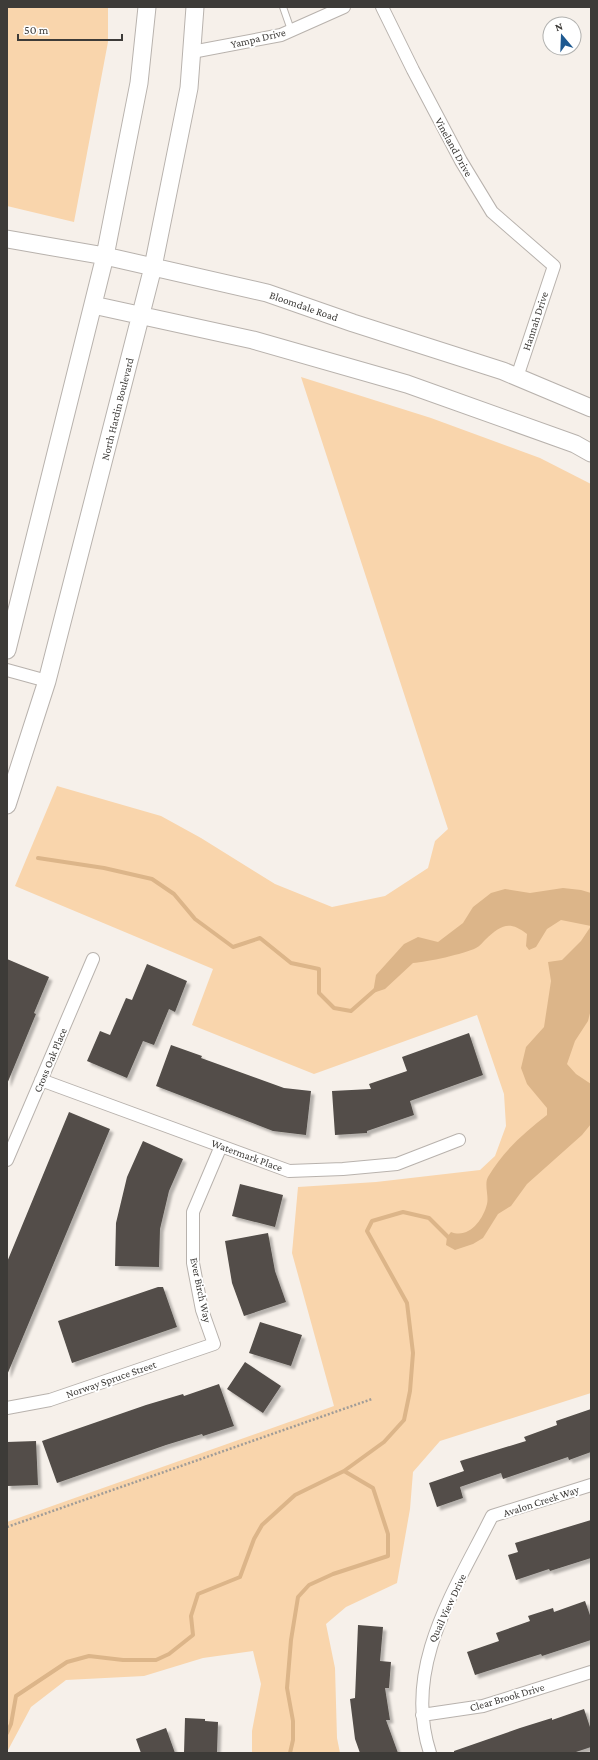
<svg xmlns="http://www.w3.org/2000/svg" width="598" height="1760" font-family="'Crimson Pro',serif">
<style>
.green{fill:#f9d5ac}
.water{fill:#dcb589}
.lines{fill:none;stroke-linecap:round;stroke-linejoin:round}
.stream{stroke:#dcb589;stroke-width:4}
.building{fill:#524d48;filter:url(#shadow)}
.lane-casing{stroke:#b8b2ad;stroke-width:8}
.street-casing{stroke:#b8b2ad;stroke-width:14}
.secondary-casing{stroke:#b8b2ad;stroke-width:19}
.path{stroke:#a09c98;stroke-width:2.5;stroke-dasharray:2 2;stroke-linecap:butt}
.lane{stroke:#fff;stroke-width:6}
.street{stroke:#fff;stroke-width:12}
.secondary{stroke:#fff;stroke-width:17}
.labels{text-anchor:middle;stroke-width:4;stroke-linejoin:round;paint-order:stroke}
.street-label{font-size:11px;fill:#3d3b38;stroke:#fff}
</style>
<defs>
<filter id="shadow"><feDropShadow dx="3.5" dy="3.5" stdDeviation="1" flood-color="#0004"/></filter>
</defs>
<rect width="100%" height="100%" fill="#f6f0ea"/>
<path class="green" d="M7,7H108V42L74,222L7,206Z
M301,377L431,418L540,458L591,484V1393L440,1441L413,1472L410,1509L397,1583L346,1607L326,1624L335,1668L337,1738L340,1753H252V1731L261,1684L253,1651L203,1658L144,1676L66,1680L31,1707L7,1752V1522L334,1406L292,1253L298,1187L376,1182L480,1170L495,1156L506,1126L504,1094L477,1015L314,1074L192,1025L213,969L15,886L57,786L161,816L201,838L275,884L332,907L385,896L428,868L435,841L448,829Z"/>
<path class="water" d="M563,888L581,890L591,893V1009L588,1021L575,1041L567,1064L576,1074L591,1084V1124L582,1135L527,1184L511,1206L498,1214L483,1238L473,1244L455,1250L446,1245L447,1237L451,1232C469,1239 483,1220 487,1204C489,1196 484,1184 488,1177C503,1151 525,1132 547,1115V1108L527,1084L521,1068L526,1047L544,1027L551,981L548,962L562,960L581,941L591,926L561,920L547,929L536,947L529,950L526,946L527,934C509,920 501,925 485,940C483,942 480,946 476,948C464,954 427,962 413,963L385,989L373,993L376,975L404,944L418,937L438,942L463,923L473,907L491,893L505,889L530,893Z"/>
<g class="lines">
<path class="stream" d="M38,858L104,868L152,879L174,894L195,919L233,947L260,938L291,963L319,969V993L334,1008L351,1011L376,989
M7,1733L11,1724L16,1696L67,1662L89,1656L123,1660H156L169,1654L193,1635L191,1616L198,1594L240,1577L254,1539L262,1525L295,1495L344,1471L384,1442L404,1420L410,1391L413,1353L407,1303L367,1231L372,1221L403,1212L429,1218L451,1240
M290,1753L293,1740V1721L287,1688L291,1640L298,1597L309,1585L333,1574L388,1556V1534L373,1488L344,1471"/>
</g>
<path class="building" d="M7,959L49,977L34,1013L36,1014L7,1084Z
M147,964L187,981L175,1012L169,1009L154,1045L143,1041L127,1078L87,1061L100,1031L110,1035L126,998L132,1000Z
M469,1033L483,1075L410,1101L414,1115L367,1131V1133L335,1135L332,1091L371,1089L369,1084L407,1071L402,1057Z
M171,1045L202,1056L201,1058L284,1088L311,1091L306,1135L273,1131L156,1086Z
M69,1112L110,1129L7,1375V1262Z
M143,1141L183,1159L169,1191L160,1229L159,1267L115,1266L116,1223L127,1177Z
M240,1184L283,1195L275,1227L232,1216Z
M268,1233L275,1271L286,1302L244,1316L232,1283L225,1241Z
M158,1287H163L177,1327L72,1363L58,1321Z
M260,1322L302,1335L291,1366L249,1353Z
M245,1362L281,1386L263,1413L227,1389Z
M219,1384L234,1426L203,1436L202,1434L166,1445L57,1483L42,1441L146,1405L183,1394L184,1396Z
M591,1409V1452L569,1460L568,1457L503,1479L501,1473L460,1487L463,1498L437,1507L429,1483L464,1471L460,1461L526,1441L524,1437L557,1425L556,1421Z
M36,1441L38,1485L7,1486V1442Z
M591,1520V1558L550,1571L549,1569L516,1580L508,1555L518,1552L515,1543Z
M585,1601L591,1618V1640L542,1656L541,1654L475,1675L467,1652L499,1641L496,1633L530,1621L528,1616L553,1608L554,1612Z
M358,1625L383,1627L380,1661L391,1662L389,1688H385L390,1720H386L398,1753H360L355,1739L350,1699L355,1698Z
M584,1709L591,1730V1747L573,1753H454V1751L520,1728L552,1718V1720Z
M185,1718L205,1719V1721L218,1722L217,1753H184Z
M166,1728L175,1753H141L136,1739Z"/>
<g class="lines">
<g class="lane-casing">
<path id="lane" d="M283,7L291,30"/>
</g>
<g class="street-casing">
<path id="street" d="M382,7L413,70L461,161L492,212L554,266L517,377
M192,52L281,35L344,7
M7,670L47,681
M41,1080L289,1171L343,1169L397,1164L459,1140
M7,1160L93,959
M7,1408L50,1400L214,1344L202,1310L193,1263V1212L221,1146
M422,1715L483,1706L591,1672
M430,1753C402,1667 455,1590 492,1516L591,1485"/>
</g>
<g class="secondary-casing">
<path id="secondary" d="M7,239L105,256L267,293L353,323L503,371L591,408
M93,305L253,340L407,384L575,444L591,453
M7,650L105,256L139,83L147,7
M7,805L47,681L153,267L189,88L195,7"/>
</g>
<path class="path" d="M7,1527L372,1399"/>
<use href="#lane" class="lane"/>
<use href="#street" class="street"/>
<use href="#secondary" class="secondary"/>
</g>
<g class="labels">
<g class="street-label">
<text transform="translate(258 38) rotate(-13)" y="4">Yampa Drive</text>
<text transform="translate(454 147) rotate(61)" y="4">Vineland Drive</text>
<text transform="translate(304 306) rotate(19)" y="4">Bloomdale Road</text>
<text transform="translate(535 321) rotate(-72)" y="4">Hannah Drive</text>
<text transform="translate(117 409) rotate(-76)" y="4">North Hardin Boulevard</text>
<text transform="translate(50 1060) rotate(-67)" y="4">Cross Oak Place</text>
<text transform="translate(247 1155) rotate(20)" y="4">Watermark Place</text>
<text transform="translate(201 1290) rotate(78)" y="4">Ever Birch Way</text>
<text transform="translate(111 1379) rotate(-19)" y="4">Norway Spruce Street</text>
<text transform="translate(541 1501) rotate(-18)" y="4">Avalon Creek Way</text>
<text transform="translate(447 1608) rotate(-65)" y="4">Quail View Drive</text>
<text transform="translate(507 1697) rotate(-16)" y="4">Clear Brook Drive</text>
</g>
</g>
<rect width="598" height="1760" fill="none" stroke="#3d3b38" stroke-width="16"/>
<g transform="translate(562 36) rotate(341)"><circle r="19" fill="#ffffff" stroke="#b1b1af"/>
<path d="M0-3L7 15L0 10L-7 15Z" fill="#1e5990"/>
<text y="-6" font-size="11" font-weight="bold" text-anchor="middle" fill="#3d3b38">N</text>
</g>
<path d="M18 34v6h104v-6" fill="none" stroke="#3d3b38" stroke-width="2"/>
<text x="24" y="34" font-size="12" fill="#3d3b38" stroke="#ffffff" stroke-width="3" paint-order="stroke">50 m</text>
</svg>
